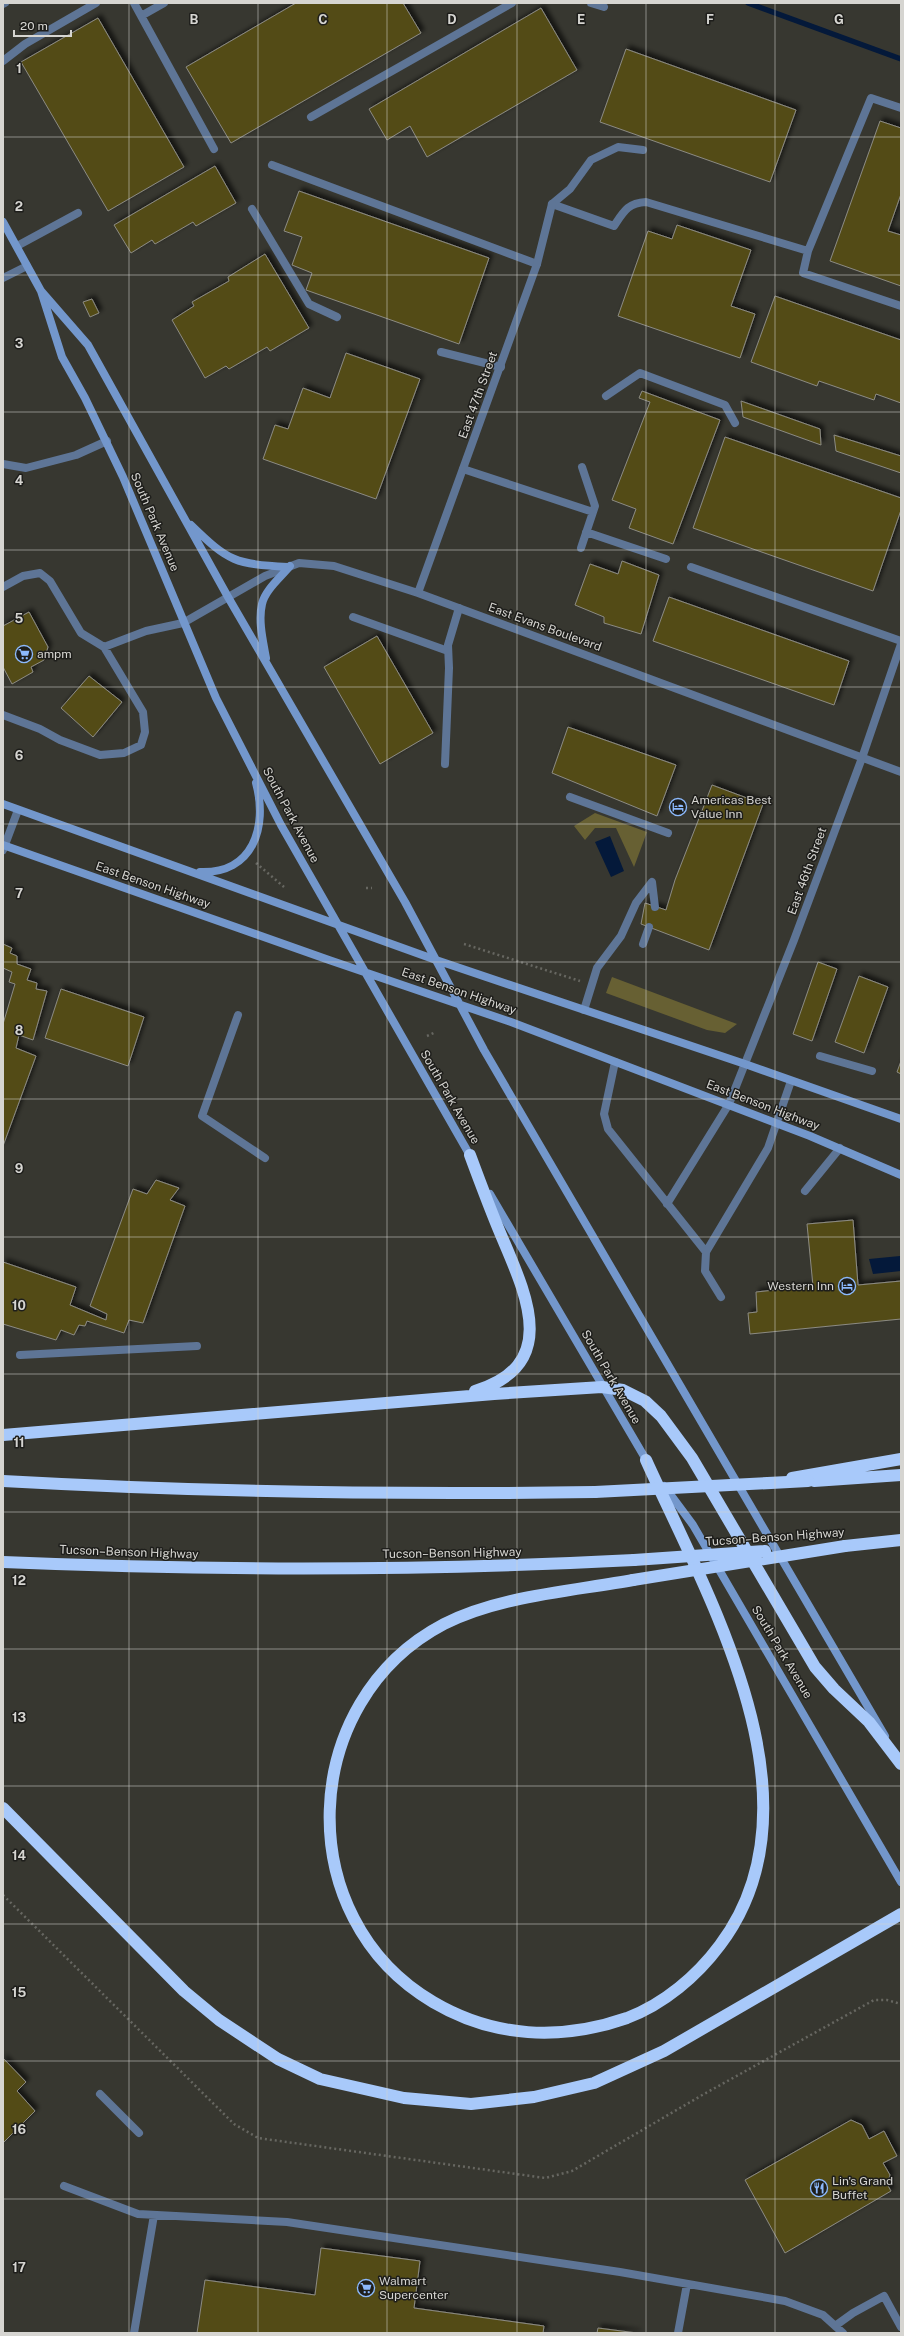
<svg xmlns="http://www.w3.org/2000/svg" width="904" height="2336" font-family="'Public Sans',sans-serif">
<style>
.green{fill:#676033}
.water{fill:#04193a}
.lines{fill:none;stroke-linecap:round;stroke-linejoin:round}
.stream{stroke:#04193a;stroke-width:5.5}
.building{fill:#534b18;stroke:#8c8b83;filter:url(#shadow)}
.path{stroke:#676761;stroke-width:2.5;stroke-dasharray:2 3;stroke-linecap:butt}
.service{stroke:#5e7596;stroke-width:8}
.minor{stroke:#5e7596;stroke-width:8}
.secondary{stroke:#7397cc;stroke-width:8}
.motorway{stroke:#a8c9fa;stroke-width:12}
.motorway-bridge{stroke:#a8c9fa;stroke-width:12}
.grid{fill:none;stroke:#d6d5d1;stroke-width:1;stroke-opacity:0.55}
.labels{text-anchor:middle;stroke-width:3;stroke-linejoin:round;paint-order:stroke}
.street-label{font-size:12px;fill:#d6d5d1;stroke:#1e1e1b}
.poi-label{font-size:12px;fill:#d6d5d1;stroke:#1e1e1b;text-anchor:start}
.grid-label{font-size:13px;text-anchor:middle;font-weight:bold;fill:#d6d5d1;stroke:#1e1e1b;stroke-width:3;stroke-linejoin:round;paint-order:stroke}
</style>
<defs>
<filter id="shadow"><feDropShadow dx="3.5" dy="-3.5" stdDeviation="2" flood-color="#0009"/></filter>
</defs>
<rect width="100%" height="100%" fill="#373730"/>
<path class="green" d="M595,813L647,832L634,867L616,828H595L585,840L574,826Z
M612,977L737,1024L725,1033L707,1030L606,993Z"/>
<path class="water" d="M610,836L624,871L611,877L595,842Z
M900,1256L901,1271L873,1274L869,1259Z"/>
<g class="lines">
<path class="stream" d="M748,3L901,59"/>
</g>
<path class="building" d="M296,3H403L421,33L231,143L186,67Z
M541,8L577,70L427,157L410,126L387,140L369,109Z
M98,18L184,167L108,211L21,62Z
M626,49L796,110L770,182L600,122Z
M880,121L901,128V194L888,231L901,235V286L830,261Z
M215,166L236,203L196,226L193,222L155,244L152,240L131,253L114,225Z
M299,191L489,258L459,344L306,290L312,273L292,265L302,237L284,231Z
M677,225L751,250L731,306L755,314L740,358L618,316L648,231L672,239Z
M265,254L309,328L270,351L267,347L229,369L226,366L205,378L172,320L194,306L192,302L229,281L228,277Z
M775,296L901,340V403L876,394L874,400L819,381L817,386L751,362Z
M92,299L99,313L90,317L83,302Z
M346,353L420,379L376,499L263,459L275,425L288,429L303,388L330,398Z
M642,391L720,420L673,544L629,528L636,509L612,500L650,402L639,398Z
M741,401L820,429L821,445L743,417Z
M834,435L901,456V473L836,451Z
M725,437L901,498V510L873,591L693,528Z
M622,561L659,575L641,634L604,623V617L575,605L590,564L618,574Z
M669,597L849,661L834,705L653,641Z
M29,612L48,647L44,660L31,667L33,672L12,684L3,667V626Z
M377,636L433,733L380,764L324,667Z
M89,676L122,702L93,737L61,708Z
M568,727L676,765L657,816L552,773Z
M712,785L763,804L709,950L641,924L645,903L666,910L675,880Z
M3,944L12,948L10,953L17,956V964L31,969L27,980L37,983L36,989L47,991L33,1040L19,1035L16,1048L36,1056L3,1146V1024L15,984L9,982L12,972L3,968Z
M818,962L837,969L812,1041L793,1034Z
M859,976L888,987L864,1053L835,1042Z
M61,989L144,1017L128,1066L45,1038Z
M901,1061V1074L897,1072Z
M156,1180L179,1188L170,1200L185,1206L143,1323L129,1320L124,1333L87,1321L85,1326L79,1325L74,1335L61,1330L56,1340L3,1324V1262L76,1287L70,1305L106,1320L107,1314L90,1306L133,1189L147,1194Z
M853,1220L858,1285L901,1281V1319L750,1334L748,1313L757,1312L756,1292L813,1286L807,1224Z
M3,2058L26,2082L17,2091L35,2111L3,2143Z
M851,2120L862,2125L869,2139L884,2131L897,2156L883,2163L890,2175L887,2184L891,2191L785,2253L745,2180Z
M321,2248L420,2261L414,2308L544,2326L543,2333H197L205,2280L315,2295Z
M598,2328L637,2333H597Z"/>
<g class="lines">
<path class="path" d="M256,863L284,887
M366,888H372
M464,944L580,981
M427,1036L436,1032
M3,1895L234,2124L258,2138L545,2178L572,2171L704,2094L874,2000H887L901,2004"/>
<path class="service" d="M134,3L214,149
M591,3L604,7
M3,4L5,3
M141,16L164,3
M3,61L25,44L96,3
M311,117L512,3
M272,165L537,264
M552,204L614,226C624,211 628,203 646,202L808,251L871,98L901,108
M552,204L570,189L591,160L618,147L643,150
M252,209L309,304L337,317
M17,246L78,213
M808,251L803,273L901,306
M3,278L27,266
M441,352L501,367
M606,396L640,373L725,405L735,423
M463,469L593,512
M586,532L666,559
M581,548L595,506L582,467
M691,567L901,641
M3,587L23,576L40,573L50,581L81,633L104,647L143,712L145,732L141,745L124,753L100,755L60,740L40,729L3,715
M353,617L448,651
M104,647L146,631L183,623
M445,764L449,668L448,645L459,608
M570,797L668,833
M3,850L18,810
M643,944L649,927
M584,1010L597,968L621,936L636,903L652,882L655,907
M238,1015L202,1116L265,1158
M820,1056L872,1071
M615,1062L604,1114L608,1129L706,1252
M805,1191L840,1148
M667,1204L729,1104
M721,1297L705,1271L706,1252L768,1148L791,1081
M20,1355L197,1346
M100,2094L139,2133
M64,2186L138,2214L287,2222L620,2272L785,2301L823,2315L843,2333
M835,2326L853,2313L884,2296L901,2327
M134,2333L154,2215
M678,2333L687,2284"/>
<path class="minor" d="M3,464L26,468L76,455L107,441
M418,593L537,264L552,204
M183,623L265,576L299,563L334,566L418,593L901,772
M729,1104L794,940L862,758L901,644"/>
<path class="secondary" d="M3,222L41,291L88,345L228,597L405,902L484,1050L885,1736
M41,291L62,357L85,398L123,477L216,698L281,825L472,1159
M191,525C229,562 235,564 288,567
M266,658C263,641 258,621 262,604C265,590 281,577 290,566
M3,804L436,960L745,1064L901,1119
M3,845L329,960L511,1022L810,1136L901,1175
M200,872C253,874 268,827 256,783
M490,1194L648,1463
M664,1486L693,1525L901,1882"/>
<path class="motorway" d="M470,1155C480,1182 490,1209 501,1235C526,1294 561,1365 475,1391
M3,1435L494,1394L602,1387L623,1390L645,1401L661,1416L692,1458L815,1667L834,1689L869,1722L901,1764
M792,1478L901,1459
M3,1481C200,1492 397,1495 595,1492
M814,1481L901,1475
M845,1546L901,1540
M3,1562C214,1571 424,1571 634,1560
M633,1580C572,1591 499,1596 444,1624C297,1701 290,1918 433,2002C494,2038 561,2041 627,2018C664,2004 697,1976 720,1945C828,1802 708,1597 646,1460
M3,1808L184,1991L219,2020L278,2059L320,2079L404,2098L471,2104L534,2097L594,2083L664,2051L901,1914"/>
<path class="motorway-bridge" d="M595,1492L808,1481
M634,1560L765,1551
M633,1580L845,1546"/>
</g>
<path class="grid" d="M129,3V2333M258,3V2333M387,3V2333M517,3V2333M646,3V2333M775,3V2333M3,137H901M3,275H901M3,412H901M3,550H901M3,687H901M3,824H901M3,962H901M3,1099H901M3,1237H901M3,1374H901M3,1512H901M3,1649H901M3,1786H901M3,1924H901M3,2061H901M3,2199H901"/>
<defs>
<g id="supermarket-ring" transform="scale(0.9)"><circle r="9.5" fill="#1e1e1b" stroke="#8cb9fc" stroke-width="1.5"/><path d="M-6-5.5h2.5l.6 2H6L4.5 2H-2.5L-4.4-4H-6ZM-1.5 3.2a1.3 1.3 0 1 0 .1 0ZM3 3.2a1.3 1.3 0 1 0 .1 0Z" fill="#8cb9fc"/></g>
<g id="hotel-ring" transform="scale(0.9)"><circle r="9.5" fill="#1e1e1b" stroke="#8cb9fc" stroke-width="1.5"/><path d="M-6-4.5h1.5V1H6V5H4.5V3h-9V5H-6ZM-4 0a1.8 1.8 0 1 1 3.6 0ZM.5 0V-2.5h3Q6-2.5 6 0Z" fill="#8cb9fc"/></g>
<g id="restaurant-ring" transform="scale(0.9)"><circle r="9.5" fill="#1e1e1b" stroke="#8cb9fc" stroke-width="1.5"/><path d="M-5-6h1v4h1v-4h1v4h1v-4h1v5L-1.5 .5V6h-2V.5L-5-1ZM5-6V6H3V1.5H1.5Q1.5-4 5-6Z" fill="#8cb9fc"/></g>
</defs>
<g fill-rule="evenodd">
<use href="#supermarket-ring" x="24" y="654"/>
<use href="#hotel-ring" x="678" y="807"/>
<use href="#hotel-ring" x="847" y="1286"/>
<use href="#restaurant-ring" x="819" y="2188"/>
<use href="#supermarket-ring" x="366" y="2288"/>
</g>
<g class="labels">
<g class="street-label">
<text transform="translate(478 395) rotate(-70)" y="4">East 47th Street</text>
<text transform="translate(155 522) rotate(67)" y="4">South Park Avenue</text>
<text transform="translate(545 627) rotate(20)" y="4">East Evans Boulevard</text>
<text transform="translate(291 815) rotate(62)" y="4">South Park Avenue</text>
<text transform="translate(807 871) rotate(-70)" y="4">East 46th Street</text>
<text transform="translate(153 885) rotate(19)" y="4">East Benson Highway</text>
<text transform="translate(459 991) rotate(19)" y="4">East Benson Highway</text>
<text transform="translate(450 1097) rotate(60)" y="4">South Park Avenue</text>
<text transform="translate(763 1105) rotate(21)" y="4">East Benson Highway</text>
<text transform="translate(611 1377) rotate(60)" y="4">South Park Avenue</text>
<text transform="translate(775 1537) rotate(-4)" y="4">Tucson–Benson Highway</text>
<text transform="translate(129 1552) rotate(2)" y="4">Tucson–Benson Highway</text>
<text transform="translate(452 1553) rotate(-1)" y="4">Tucson–Benson Highway</text>
<text transform="translate(782 1652) rotate(59)" y="4">South Park Avenue</text>
</g>
<g class="poi-label">
<text x="37" y="658">ampm</text>
<text x="691" y="804">Americas Best<tspan x="691" dy="14">Value Inn</tspan></text>
<text x="834" y="1290" text-anchor="end">Western Inn</text>
<text x="832" y="2185">Lin's Grand<tspan x="832" dy="14">Buffet</tspan></text>
<text x="379" y="2285">Walmart<tspan x="379" dy="14">Supercenter</tspan></text>
</g>
</g>
<g class="grid-label">
<text x="194" y="24">B</text>
<text x="323" y="24">C</text>
<text x="452" y="24">D</text>
<text x="581" y="24">E</text>
<text x="710" y="24">F</text>
<text x="839" y="24">G</text>
<text x="19" y="73">1</text>
<text x="19" y="211">2</text>
<text x="19" y="348">3</text>
<text x="19" y="485">4</text>
<text x="19" y="623">5</text>
<text x="19" y="760">6</text>
<text x="19" y="898">7</text>
<text x="19" y="1035">8</text>
<text x="19" y="1173">9</text>
<text x="19" y="1310">10</text>
<text x="19" y="1447">11</text>
<text x="19" y="1585">12</text>
<text x="19" y="1722">13</text>
<text x="19" y="1860">14</text>
<text x="19" y="1997">15</text>
<text x="19" y="2134">16</text>
<text x="19" y="2272">17</text>
</g>
<rect width="904" height="2336" fill="none" stroke="#d6d5d1" stroke-width="8"/>
<path d="M14 30v6h57v-6" fill="none" stroke="#d6d5d1" stroke-width="2"/>
<text x="20" y="30" font-size="12" fill="#d6d5d1" stroke="#1e1e1b" stroke-width="3" paint-order="stroke">20 m</text>
</svg>
